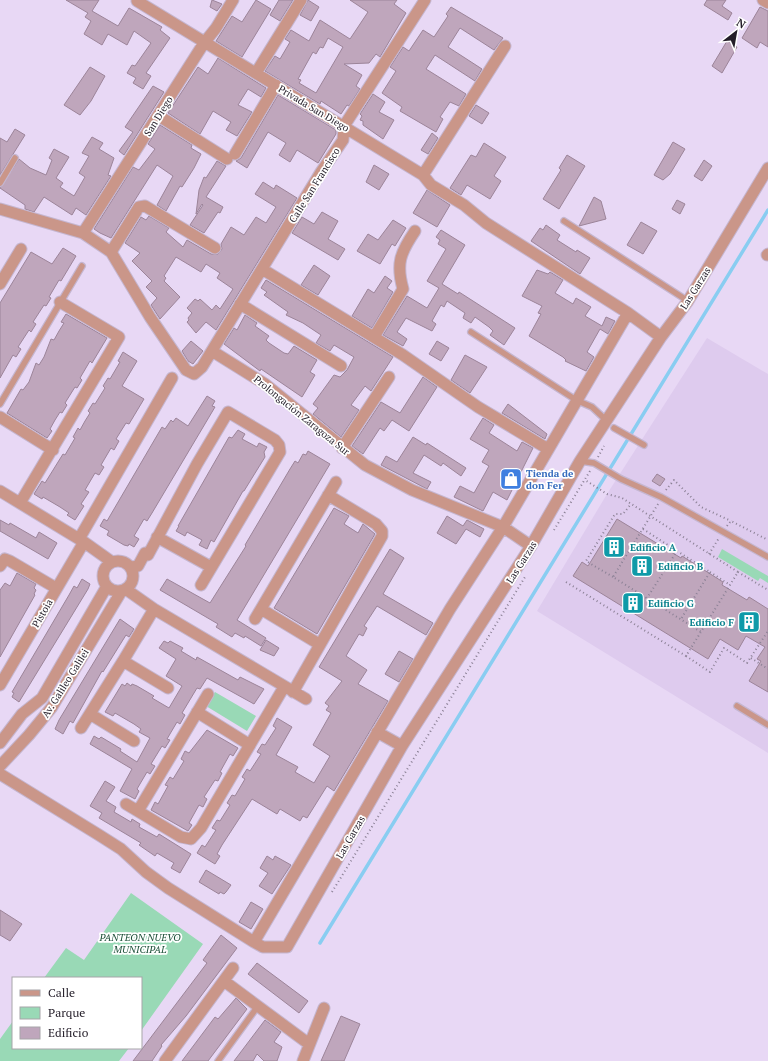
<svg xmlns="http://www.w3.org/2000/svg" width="768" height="1061" font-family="'PT Serif',serif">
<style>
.built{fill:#decbee}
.green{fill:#99d9b6}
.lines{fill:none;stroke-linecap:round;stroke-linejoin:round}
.stream{stroke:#89cdf1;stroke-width:3.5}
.building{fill:#bfa6bc;stroke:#9c8499;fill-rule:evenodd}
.lane-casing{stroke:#c5b6d0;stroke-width:8}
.street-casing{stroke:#c5b6d0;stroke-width:13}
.path{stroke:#8b8095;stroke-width:2;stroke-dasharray:1 3;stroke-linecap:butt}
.lane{stroke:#ca9689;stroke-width:5.5}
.street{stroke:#ca9689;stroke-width:11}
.labels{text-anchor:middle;stroke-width:3.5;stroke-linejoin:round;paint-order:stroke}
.street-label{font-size:10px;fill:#231d28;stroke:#fff}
.shop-label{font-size:10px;font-weight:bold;fill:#366cbe;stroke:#fff;text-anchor:start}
.culture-label{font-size:10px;font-weight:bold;fill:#0d838f;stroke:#fff;text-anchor:start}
.park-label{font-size:10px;font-style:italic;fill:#1c5038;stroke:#fff}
</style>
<rect width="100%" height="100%" fill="#e8d8f5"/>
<path class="built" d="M707,338L768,374V753L537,611L607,494Z"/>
<path class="green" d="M722,549L768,576V583L760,578L758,581L718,557Z
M215,692L256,716L247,731L206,706Z
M131,893L203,944L141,1031V978H44L66,948L84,960Z
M13,1021V1048H129L119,1061H0V1039Z"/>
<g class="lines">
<path class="stream" d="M320,943L768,210"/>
</g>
<path class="building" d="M66,0H99L92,11L118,26L129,8L162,27L160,30L170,38L146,73L151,76L143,89L133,83L136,78L127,73L132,65L135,66L151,43L134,31L127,45L108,34L102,45L84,34L91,21L85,17L88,13Z
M212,0L222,4L217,11L210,7Z
M256,0L271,9L242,57L216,41L232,16L242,22Z
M279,0H293L280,21L270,15Z
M308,0L319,7L311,21L300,15Z
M350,0H397L394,4L406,13L380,57L376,54L369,63L344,64L362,75L356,86L360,89L349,106L347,105L341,114L321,101L320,104L265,71L275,56L280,59L290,42L285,39L291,30L309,41L320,20L350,39L368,12ZM328,38L343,47L316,93L299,83L301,80L298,79L313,52L316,54L320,47L323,48Z
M707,0H726L722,6L732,13L728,20L704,5Z
M451,7L503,38L494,50L460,28L448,47L482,69L475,81L435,55L426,69L466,94L459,106L450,102L440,117L443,119L436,132L400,111L402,107L382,93L396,71L390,67L403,47L409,51L423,30L434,37L448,16L446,14Z
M760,7L768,11V47L760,42L757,48L742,38Z
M727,41L737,47L722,73L712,66Z
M218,58L266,88L261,97L248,89L238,105L252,112L237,136L226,130L231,122L213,111L200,134L168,113L198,67L208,74Z
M90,67L105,76L91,101L80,115L64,105Z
M153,86L164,92L124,155L119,151L133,132L125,127Z
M373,94L385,102L379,112L394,120L383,139L363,125V121L360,120L362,116L360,114Z
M278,95L336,130V134L318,163L297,150L290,162L279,155L286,143L268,132L247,168L236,161L241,158Z
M476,105L489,113L482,124L469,116Z
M160,125L192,145L191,148L201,154L194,168L182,187L180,186L166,211L157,205L173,176L157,165L111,238L100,233L94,229L133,167L139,170L155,149L148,144Z
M15,129L25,135L0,175V138L7,142Z
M432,133L438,138L428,154L421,150Z
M92,137L103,143L99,149L114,158L108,175L111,176L86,215L76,208L72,215L44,197L34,212L25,209V205L0,188L19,159L30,168L46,175L52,160L49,158L54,149L69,157L56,178L63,183L60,187L74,196L85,177L79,173L89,156L82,153Z
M673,142L685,149L670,174L663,180L654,175Z
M484,143L506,157L494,176L501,181L490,199L467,185L461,195L450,188L471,155L476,157Z
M567,155L585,166L559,209L543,199L561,170L559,168Z
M704,160L712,166L702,181L694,176Z
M217,161L226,166L206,197L223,207L220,213L218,212L204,233L190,225L203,205L202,204L196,214L199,190L204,177L206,178Z
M374,165L389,174L379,190L366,182Z
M263,182L274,189L276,185L297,198L216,330L206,322L196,333L187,322L189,320L188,318L192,313L187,308L195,299L198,301L200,299L212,310L216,305L220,309L233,289L217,278L220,273L206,264L201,272L176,257L164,276L166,278L164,281L180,297L160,319L151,305L157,298L146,287L152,281L132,261L140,253L125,243L141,217L146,220L149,216L169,228L166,232L183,247L187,240L211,254H218L222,249L221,244L231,227L244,235L256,217L266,223L276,207L255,194Z
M427,190L450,205L437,227L413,213Z
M594,197L601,201L606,219L579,226Z
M677,200L685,204L680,214L672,209Z
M322,212L338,221L328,239L345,249L338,260L292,233L302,217L314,224Z
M393,220L406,228L395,246L392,244L380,264L357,251L368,234L378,240Z
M641,222L657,231L643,254L627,245Z
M546,225L560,235L557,240L576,252L577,250L590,258L580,274L531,241L540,228L543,230Z
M441,230L465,245L442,284L458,294L459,292L515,328L504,345L490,335L493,331L489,327L475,317L471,323L463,318L465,313L447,301L444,307L441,305L432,321L436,324L432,331L406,318L397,332L407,339L403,346L383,335L407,296L427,308L439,288L427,281L446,249L438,244L440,240L436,237Z
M63,248L76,256L61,281L59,280L49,297L51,298L46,306L44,305L33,322L36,324L31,332L29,330L18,347L21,349L16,357L13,355L0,378V303L31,252L52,264Z
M314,265L330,276L318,295L301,285Z
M537,270L548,274L550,272L563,280L555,293L573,304L576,298L591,307L585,316L602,326L606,317L615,321L608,334L600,329L587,352L594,357L586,371L565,361L566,360L563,357L529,336L541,314L538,313L542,306L522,296Z
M385,276L392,281L387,288L393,292L372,328L352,316L368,289L374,293Z
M266,280L393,357L371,391L365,386L351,405L359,410L341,437L313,414L318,408L313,404L334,375L340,377L347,370L354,357L334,345L330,351L316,343L321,335L303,323L286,315L288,312L264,295L267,292L261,288Z
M66,314L107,338L92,363L90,361L80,378L82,380L77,388L75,387L65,403L67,405L62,413L60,412L55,420L50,429L52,431L47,438L7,413L21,389L23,390L29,382L36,363L39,365L44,357L51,339L54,340L59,331L64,323L61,322Z
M245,315L257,323L255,326L269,336L266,340L269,343L284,353L288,354L294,346L317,360L310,372L315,375L302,397L261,369L260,371L224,344L234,328L237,330Z
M191,341L203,351L193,364L188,361L182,351Z
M437,341L449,348L441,361L429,354Z
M123,352L137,361L122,386L144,399L129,424L126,423L116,439L119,441L114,450L111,448L101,465L104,467L99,475L95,473L85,490L89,492L81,504L84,506L75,520L67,515L69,513L60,507L43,497L42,499L34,494L42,481L45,483L63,454L65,455L75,438L73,437L78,428L80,430L85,421L90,413L88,411L93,403L95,404L105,388L103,386L108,378L110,379L120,362L118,361Z
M465,355L487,367L470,393L451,380Z
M423,377L437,387L409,431L392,420L384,431L380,428L363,454L352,446L381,402L400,413Z
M207,396L215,401L212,406L215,407L152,513L147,521L144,519L134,536L139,539L134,547L129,544L128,546L124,545L107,535L109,531L100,526L104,519L107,521L162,427L165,429L171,420L173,422L176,418L188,426Z
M508,404L547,434L545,439L502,413Z
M483,418L494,425L489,433L517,451L522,442L533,448L507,500L493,492L483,511L454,497L460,486L474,493L489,466L482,462L489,450L470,439Z
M238,430L245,434L242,439L257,447L259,443L267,447L264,452L265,457L244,491H243L214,542L211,540L207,549L199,545L202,540L187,532L185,536L176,531L179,526H178L229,437L232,438Z
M413,437L426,445L427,443L466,468L461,476L443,463L441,466L424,455L413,473L431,482L427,489L381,465L386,456L397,462Z
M308,451L330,464L237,620L266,638L261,646L245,636L244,638L235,633L232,637L216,627L218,624L160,590L167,579L210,603L246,546L245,545L290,469L295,461L298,463L303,454L306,455Z
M657,474L665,479L660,486L652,481Z
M334,508L349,516L344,524L358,533L363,524L375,534L317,634L274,608Z
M447,516L463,526L467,520L484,529L480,537L466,529L456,544L437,533Z
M617,519L681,558L682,556L723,582L722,585L747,600L749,597L768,609V692L749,681L761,661L757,659L765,647L746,636L738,650L720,639L708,659L573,576L582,562L588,566Z
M0,520L9,525L10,523L36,538L39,532L57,543L48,559L0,531Z
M390,549L404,558L383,594L433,623L426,635L377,606L364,626L367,628L363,636L359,634L346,656L367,670L358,684L388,701L334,791L327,786L307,818L303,816L300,821L280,809L277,814L252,799L222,845L217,854L220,856L215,864L197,853L202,845L205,847L216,830L212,828L217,820L220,821L230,805L227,803L232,795L235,796L245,779L242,777L247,769L250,771L261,754L257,752L262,744L265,745L276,728L273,726L277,718L292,727L276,755L298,767L295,772L314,783L330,756L313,745L331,713L326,710L329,706L325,703L342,681L319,667Z
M17,573L36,584L34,588L36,590L34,594L35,595L0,657V590L5,583L10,586Z
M82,579L90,584L88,589L19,702L12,697L14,693L12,692L69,595L74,586L77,588Z
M120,619L134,629L129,637L126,635L103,672L102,671L73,723L70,721L63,734L55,729L59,720Z
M266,640L279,648L274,656L260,650Z
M164,641L168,643L170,641L183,648L181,651L196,660L197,657L238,680L240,677L264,689L254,704L207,678L200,689L197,688L182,713L185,715L180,724L177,722L167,739L170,740L165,748L162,746L151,764L155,766L150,774L147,772L137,789L139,791L135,799L120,791L132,769L90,744L94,736L99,739L101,737L121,749L120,751L137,762L150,738L139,732L141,729L134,724L115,713L113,716L105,712L122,684L125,686L127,683L131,686L132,684L137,686L154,696L152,698L169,708L182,686L166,676L176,659L159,648Z
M399,651L413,659L399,682L385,674Z
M207,730L238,748L233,756L230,754L220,772L222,773L218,781L215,780L204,797L207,799L203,807L199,805L189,823L192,825L188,831L151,810L155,802L158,804L168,786L165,785L170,777L173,779L184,761L181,759L185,751L189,753Z
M105,781L115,787L106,801L116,807L114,812L131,822L132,819L140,824L139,827L157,837L159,834L191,854L180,873L171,868L174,863L157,853L155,856L139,845L141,843L99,818L102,813L90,806Z
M267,856L273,860L275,856L291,865L272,894L259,886L268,873L260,868Z
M206,870L231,885L226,892L224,894L220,892L219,894L199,882Z
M251,902L263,909L251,929L239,922Z
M0,910L22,924L10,941L0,935Z
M221,935L237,948L186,1016L161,1045L162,1046L152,1061H133L207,963L203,960Z
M257,963L308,1001L299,1013L248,974Z
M236,998L247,1009L208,1061H182L215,1017L218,1019Z
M341,1016L360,1024L344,1061H321Z
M265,1020L281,1032L274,1042L282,1047L277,1061H264L257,1054L253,1061H234Z"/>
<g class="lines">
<g class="lane-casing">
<path id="lane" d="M0,183L15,158
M564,221L688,301
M471,332L576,400L592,407L607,421
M0,404L82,266
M614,428L644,445
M580,461L594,463L621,479L661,497L768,557
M737,706L768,725
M218,1061L258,1006"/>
</g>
<g class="street-casing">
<path id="street" d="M763,0L768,3
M137,1L423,175L431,185L464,205L486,223L628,313L661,337
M256,73L301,0
M159,116L227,159
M235,154L276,85
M423,175L505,46
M0,209L83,233L111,252L150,317L186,370L194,374L202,367L321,172L343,140L344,126L425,0
M83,233L204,43L216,28L233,0
M111,252L139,207L145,206L215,248
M767,255L768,254
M262,269L403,355L478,407L548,449
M0,284L21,249
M240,304L341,366
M374,337L403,289C396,264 400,253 415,231
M212,351L265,384L365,465L412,490L503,527L531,546
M0,417L53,450
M342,448L389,377
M0,491L84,542L112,562
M20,503L119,337L60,302
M157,537L211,567
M79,539L172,378
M103 576a15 15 0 1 1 30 0a15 15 0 1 1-30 0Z
M0,566L5,559L10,561L56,588
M132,567L138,566L145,553L148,555L197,464L228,412L275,440L279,445L280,452L201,585
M127,590L154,609L306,699
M261,609L319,644
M255,619L336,482
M123,661L168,688
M0,685L84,542
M293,692L382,536V531L376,524L328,495
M197,712L250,745
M90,714L134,741
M81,728L123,661L154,609
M377,732L402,746
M0,743L22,714L42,698L107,586
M0,766L29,735L52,707L121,592
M0,774L99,835L121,849L146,872L168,888L254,942L263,947H287L402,746L531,546L580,461L661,337L688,301L768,168
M126,804L181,837L191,839L201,828L284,687
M138,811L208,694
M254,942L450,609L503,527L628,313
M224,981L309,1044
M165,1061L233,968
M303,1061L324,1008"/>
</g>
<path class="path" d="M598,457L604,446
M666,490L674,480L701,507L731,521
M658,504L613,577L701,632
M727,526L731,521L768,540
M643,529L677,551L647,598
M554,530L590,471
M677,551L710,572L681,619
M709,554L719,538
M710,572L730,585
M738,572L768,590
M613,577L586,561L615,514H623L631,504
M566,582L686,656L738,572L622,498L607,494L585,480
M686,656L710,672L724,648L747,663L768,631
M751,658L768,669
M332,892L525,577"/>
<use href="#lane" class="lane"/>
<use href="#street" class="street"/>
</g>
<defs>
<g id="shop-square" transform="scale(1.15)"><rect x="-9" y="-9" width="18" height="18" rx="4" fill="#3f7fe0" stroke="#fff"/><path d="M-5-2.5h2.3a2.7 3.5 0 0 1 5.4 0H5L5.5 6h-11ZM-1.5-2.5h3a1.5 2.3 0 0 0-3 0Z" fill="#fff"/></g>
<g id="building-square" transform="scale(1.15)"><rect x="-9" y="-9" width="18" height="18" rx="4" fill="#0f9aa8" stroke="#fff"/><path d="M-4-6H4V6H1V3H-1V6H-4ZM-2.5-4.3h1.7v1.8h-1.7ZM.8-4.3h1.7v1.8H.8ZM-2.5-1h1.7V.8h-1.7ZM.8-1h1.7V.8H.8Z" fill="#fff"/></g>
</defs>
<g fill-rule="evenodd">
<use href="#shop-square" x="511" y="479"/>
<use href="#building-square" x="614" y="547"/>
<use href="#building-square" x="642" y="566"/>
<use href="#building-square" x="633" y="603"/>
<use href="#building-square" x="749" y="622"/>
</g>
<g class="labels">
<g class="street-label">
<text transform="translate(314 108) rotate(31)" y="4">Privada San Diego</text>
<text transform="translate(158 116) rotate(-58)" y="4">San Diego</text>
<text transform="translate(314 185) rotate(-58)" y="4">Calle San Francisco</text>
<text transform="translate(695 288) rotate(-58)" y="4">Las Garzas</text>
<text transform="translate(302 415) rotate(39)" y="4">Prolongación Zaragoza Sur</text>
<text transform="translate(521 562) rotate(-58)" y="4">Las Garzas</text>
<text transform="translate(42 613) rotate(-60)" y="4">Pistoia</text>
<text transform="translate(65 683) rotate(-58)" y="4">Av. Galileo Galilei</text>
<text transform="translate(350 837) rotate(-60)" y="4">Las Garzas</text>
</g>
<g class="shop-label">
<text x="526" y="477">Tienda de<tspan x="526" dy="12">don Fer</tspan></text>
</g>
<g class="culture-label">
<text x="630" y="551">Edificio A</text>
<text x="658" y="570">Edificio B</text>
<text x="648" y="607">Edificio G</text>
<text x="734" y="626" text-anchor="end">Edificio F</text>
</g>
<g class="park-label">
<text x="140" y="941">PANTEON NUEVO<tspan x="140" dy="12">MUNICIPAL</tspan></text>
</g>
</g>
<rect x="12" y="977" width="130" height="72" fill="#ffffff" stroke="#a7a5a9"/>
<rect x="20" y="990" width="20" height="6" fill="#ca9689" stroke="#a7a5a9"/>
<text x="48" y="997" font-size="12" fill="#231d28">Calle</text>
<rect x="20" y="1007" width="20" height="12" fill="#99d9b6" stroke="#a7a5a9"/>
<text x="48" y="1017" font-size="12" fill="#231d28">Parque</text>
<rect x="20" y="1027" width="20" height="12" fill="#bfa6bc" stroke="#a7a5a9"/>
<text x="48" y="1037" font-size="12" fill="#231d28">Edificio</text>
<g transform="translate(736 32) rotate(31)" stroke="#ffffff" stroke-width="3" paint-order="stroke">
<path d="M0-3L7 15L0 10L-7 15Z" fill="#231d28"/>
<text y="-6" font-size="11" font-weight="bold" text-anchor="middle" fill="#231d28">N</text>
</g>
</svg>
